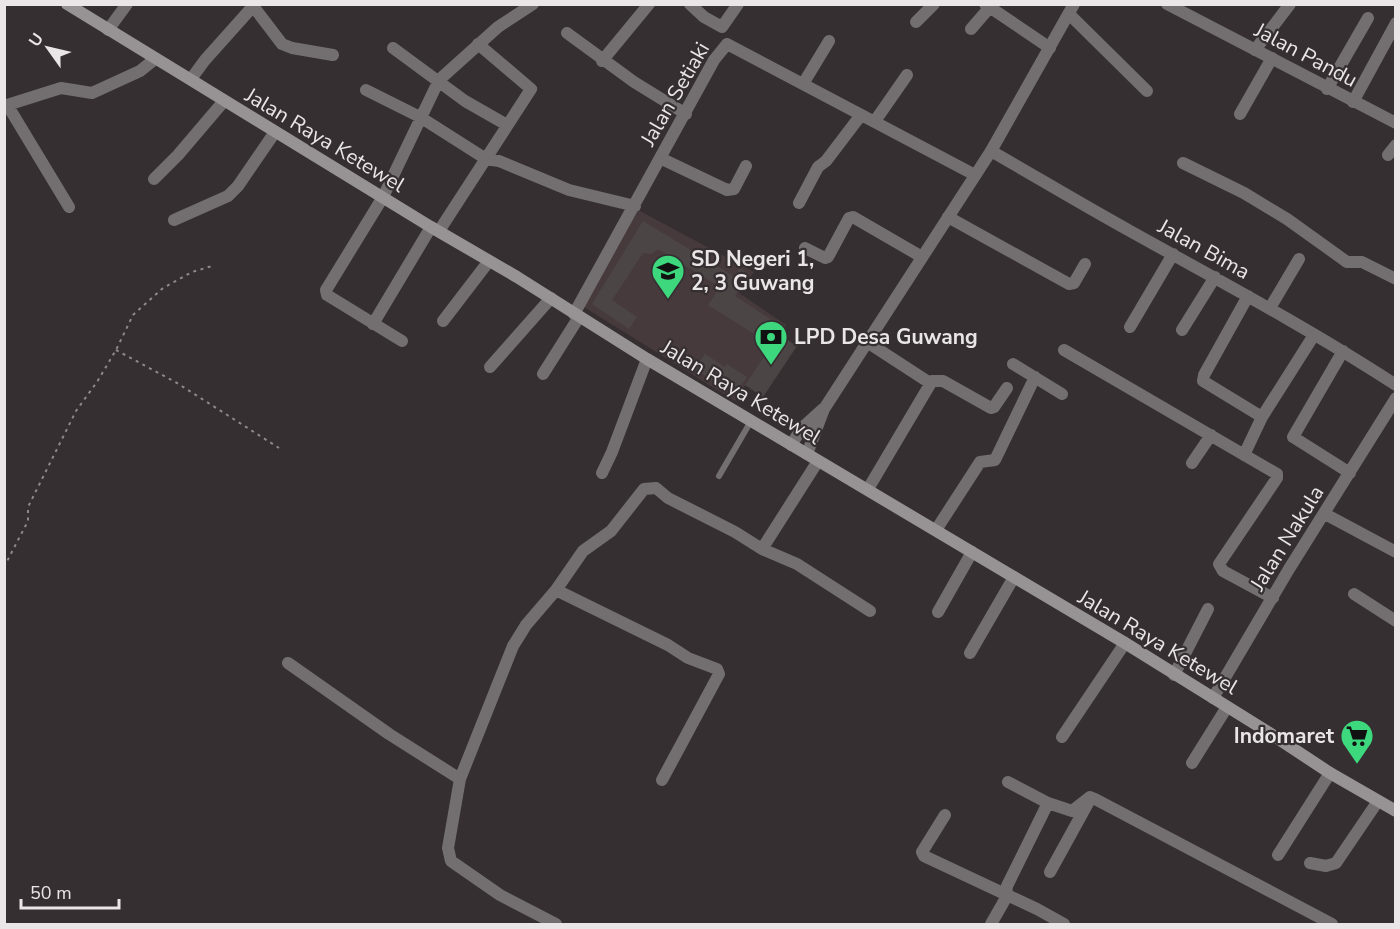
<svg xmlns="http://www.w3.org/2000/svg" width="1400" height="929" font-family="'Nunito Sans',sans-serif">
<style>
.built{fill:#473a3d}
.building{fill:#4c4546}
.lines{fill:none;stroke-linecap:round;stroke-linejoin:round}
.path{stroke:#8f898b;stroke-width:2;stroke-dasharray:3 4.5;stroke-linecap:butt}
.service{stroke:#736f70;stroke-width:6}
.minor{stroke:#736f70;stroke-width:12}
.tertiary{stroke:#736f70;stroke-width:12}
.secondary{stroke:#979293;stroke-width:12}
.labels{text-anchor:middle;stroke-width:4.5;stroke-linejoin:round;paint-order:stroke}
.street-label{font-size:21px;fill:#eae6e7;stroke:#362f31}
.poi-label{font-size:21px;font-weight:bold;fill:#eae6e7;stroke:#362f31;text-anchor:start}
</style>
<rect width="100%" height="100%" fill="#362f31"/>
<path class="built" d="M638,210L754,272L739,293L786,325L735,401L584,307Z"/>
<path class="building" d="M643,221L735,277L740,268L749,274L735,296L779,325L775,332L797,346L763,397L745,385L772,345L708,305L720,287L658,249L652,254L643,253L612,300L637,317L629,329L592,304Z
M705,354L725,367L727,364L747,377L735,394L694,369Z"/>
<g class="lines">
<path class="path" d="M116,350L177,383L279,448
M4,567L28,521V507L76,411L97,382L116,350L133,315L163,288L192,272L212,266"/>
<path class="service" d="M719,476L751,421"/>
<path class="minor" d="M690,4L704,17L722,27
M985,4L1050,48
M253,6L282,44L292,48L333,55
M1069,14L1147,91
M916,22L934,4
M722,27L738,4
M971,29L990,7
M108,30L127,4
M567,33L634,82L686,114
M727,44L975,175
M393,48L465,101L507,125
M1255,50L1290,4
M602,61L649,4
M191,79L205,60L255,4
M803,84L829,41
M1327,89L1368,18
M366,90L420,117L486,159L499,161L569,190L635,206
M1353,102L1396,23
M4,106L61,88L92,93L140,71L155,59
M8,106L69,207
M1240,114L1272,58
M875,121L907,75
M991,151C1038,178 1083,205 1130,231C1220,281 1310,329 1396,385
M1388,155L1396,145
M660,158L727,190L734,189L746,166
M1183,163L1244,193L1287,219L1347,262H1362L1396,279
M154,179L178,155L224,101
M799,203L818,167L826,161L861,115
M948,217L1069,284L1074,283L1085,264
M174,220L228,196L238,186L275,132
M439,231L531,89L478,44
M805,248L825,258L828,257L849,218L853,217L922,257
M1248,296L1204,375L1203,381L1262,417
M1270,308L1299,259
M574,314L714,60L727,44
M443,321L489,261
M373,324L431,227
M1130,327L1173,254
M1182,330L1215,277
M402,341L327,295L326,290L383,197L439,80L498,27L533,4
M867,342L930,383
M1064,350L1277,474V478L1219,564L1223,571L1273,598
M1343,351L1293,437L1350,473
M1013,364L1062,394
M490,367L551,298
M543,374L579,317
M1244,455L1262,417L1314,335
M1192,463L1211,435
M602,473L612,452L647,359
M868,489L932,381H943L991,408L994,407L1007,388
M1325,514L1396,552
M936,530L980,462L995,460L1035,377
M762,549L818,461
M556,590L668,645L688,658L717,669L719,674L662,780
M1354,594L1396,621
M938,612L972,552
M970,653L1014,577
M288,663L389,734L460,779
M1174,675L1208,609
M1213,698L1289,569L1396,398
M1062,737L1125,643
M1192,763L1227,707
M1008,782L1048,803L1072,811L1090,797L1095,799L1332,924
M945,815L922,852L924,856L1037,909L1064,924
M1278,855L1330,773
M1310,863L1326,866L1336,863L1378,801
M1050,872L1088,803
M1006,894L1007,886L1048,803
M556,924L500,895L451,861L448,848L460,779L513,646L526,625L556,590L583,551L611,531L644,489L656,488L668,498L735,532L762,549L797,564L870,611
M991,924L1007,896"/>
<path class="tertiary" d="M1167,4L1396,123
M791,445L802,428L823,409
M807,454L824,409L991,151L1074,4"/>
<path class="secondary" d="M67,4L431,227L517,277L647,359L1125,643L1268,732L1330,773L1396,811"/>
</g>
<defs>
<g id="school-pin" transform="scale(1.725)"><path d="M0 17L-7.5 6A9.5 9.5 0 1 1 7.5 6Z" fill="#3dd77e" stroke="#362f31"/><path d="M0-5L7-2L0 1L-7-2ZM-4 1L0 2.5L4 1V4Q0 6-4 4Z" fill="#111"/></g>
<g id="bank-pin" transform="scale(1.725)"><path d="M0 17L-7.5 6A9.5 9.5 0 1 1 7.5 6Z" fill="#3dd77e" stroke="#362f31"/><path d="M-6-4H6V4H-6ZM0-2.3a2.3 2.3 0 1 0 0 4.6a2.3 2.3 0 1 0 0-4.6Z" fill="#111"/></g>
<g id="supermarket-pin" transform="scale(1.725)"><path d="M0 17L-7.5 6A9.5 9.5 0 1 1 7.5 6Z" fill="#3dd77e" stroke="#362f31"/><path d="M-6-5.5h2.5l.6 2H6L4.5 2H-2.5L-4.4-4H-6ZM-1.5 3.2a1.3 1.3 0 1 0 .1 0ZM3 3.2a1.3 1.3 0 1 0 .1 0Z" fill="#111"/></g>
</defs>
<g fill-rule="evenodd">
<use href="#school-pin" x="668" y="271"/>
<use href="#bank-pin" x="771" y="337"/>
<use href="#supermarket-pin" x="1357" y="736"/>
</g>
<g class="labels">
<g class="street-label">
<text transform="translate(1306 55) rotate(28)" y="7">Jalan Pandu</text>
<text transform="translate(675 94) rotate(-60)" y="7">Jalan Setiaki</text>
<text transform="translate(325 140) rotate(31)" y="7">Jalan Raya Ketewel</text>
<text transform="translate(1204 249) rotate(29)" y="7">Jalan Bima</text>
<text transform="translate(741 392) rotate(31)" y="7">Jalan Raya Ketewel</text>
<text transform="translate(1287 538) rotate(-58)" y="7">Jalan Nakula</text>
<text transform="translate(1158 642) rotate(31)" y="7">Jalan Raya Ketewel</text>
</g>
<g class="poi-label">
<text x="691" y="266">SD Negeri 1,<tspan x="691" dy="24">2, 3 Guwang</tspan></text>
<text x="794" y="344">LPD Desa Guwang</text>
<text x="1334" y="743" text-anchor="end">Indomaret</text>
</g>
</g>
<rect width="1400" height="929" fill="none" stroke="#eae6e7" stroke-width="12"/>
<g transform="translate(48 48) rotate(304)" stroke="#362f31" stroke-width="4.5" paint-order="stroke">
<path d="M0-4.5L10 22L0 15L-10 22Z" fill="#eae6e7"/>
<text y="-9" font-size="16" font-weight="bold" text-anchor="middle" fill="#eae6e7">U</text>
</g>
<path d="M21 899v9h98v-9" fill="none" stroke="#eae6e7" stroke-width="3"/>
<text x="30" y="899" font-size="18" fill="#eae6e7" stroke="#362f31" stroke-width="4.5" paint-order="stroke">50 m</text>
</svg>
